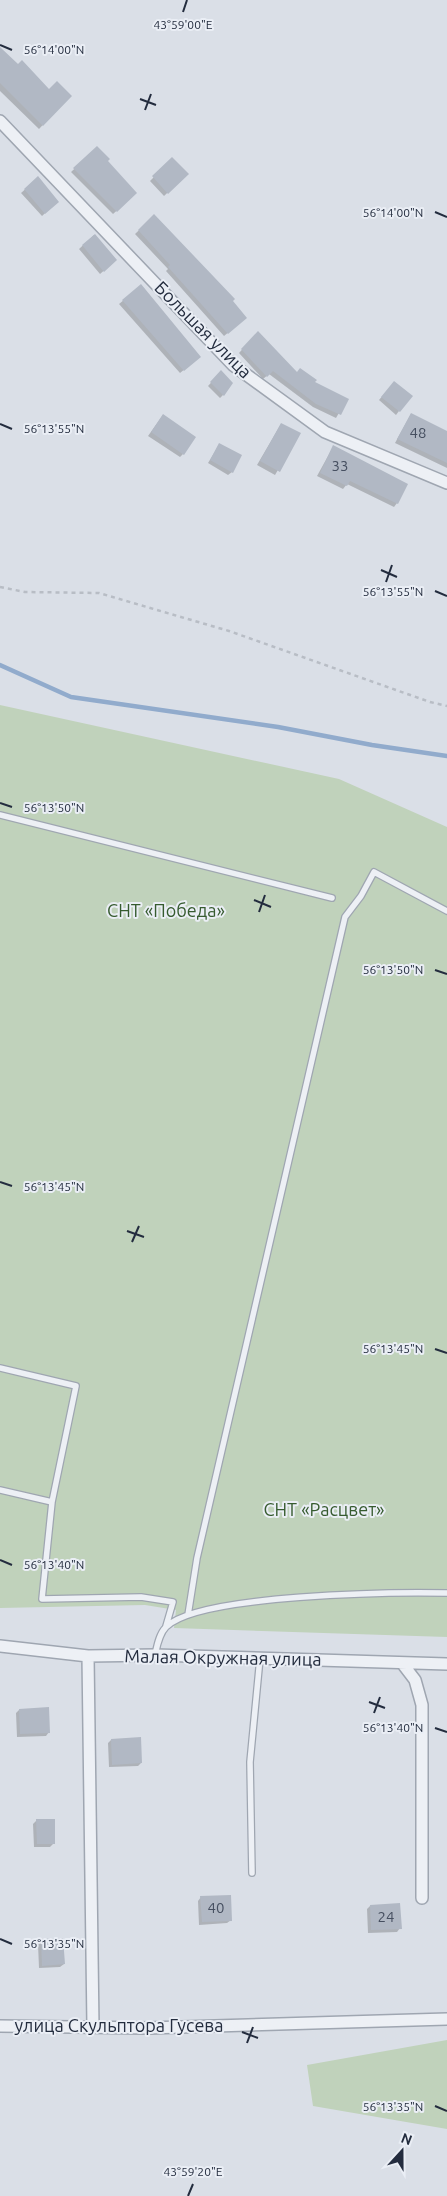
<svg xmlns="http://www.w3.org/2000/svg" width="447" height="2196" font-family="Ubuntu,sans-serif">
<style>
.green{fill:#c0d2bb}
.shadow{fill:#0003}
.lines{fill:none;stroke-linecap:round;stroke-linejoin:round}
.stream{stroke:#91abcc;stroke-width:4.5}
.building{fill:#b1b8c4}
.service-casing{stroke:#9fa6b1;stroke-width:8}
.minor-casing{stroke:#9fa6b1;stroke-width:14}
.path{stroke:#b8bdc5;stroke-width:2.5;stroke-dasharray:4 4;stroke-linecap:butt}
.service{stroke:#edf0f5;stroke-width:5.5}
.minor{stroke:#edf0f5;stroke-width:11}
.ticks{fill:none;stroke:#232c3e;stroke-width:2}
.labels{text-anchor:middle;stroke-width:4;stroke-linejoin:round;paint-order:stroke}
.number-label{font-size:15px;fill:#464f60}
.street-label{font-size:18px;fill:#232c3e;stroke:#eaeef5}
.park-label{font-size:18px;fill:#365b2f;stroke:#eaeef5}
.ticks-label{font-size:12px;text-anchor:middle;fill:#232c3e;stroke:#eaeef5;stroke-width:4;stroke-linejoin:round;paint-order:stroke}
</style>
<rect width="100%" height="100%" fill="#dadfe7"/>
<path class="green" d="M0,705L339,779L447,827V1637L174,1628L176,1610L145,1605L0,1608Z
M447,2040V2129L313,2106L307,2065Z"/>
<path class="shadow" d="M0,49L49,91L70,96L39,129L0,91Z
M97,148L106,161L136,193L113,214L71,172Z
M172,159L187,174L164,196L150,181Z
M38,178L54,205L42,216L21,193Z
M154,216L231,301L242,321L224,336L166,271L168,269L135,234Z
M94,235L116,260L100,274L79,249Z
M141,286L196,360L180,373L119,304Z
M258,332L296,373L347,399L336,418L313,407L269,374L263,379L239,353Z
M221,372L223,395L220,398L208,386Z
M391,386L399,411L396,415L379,400Z
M411,414L447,441V468L395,443Z
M163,415L183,454L180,457L148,436Z
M281,424L299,434L275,475L257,465Z
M219,445L232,472L228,475L208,463Z
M333,447L397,503L394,507L347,484L343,489L317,476Z
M19,1710L49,1732L46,1736L17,1737L16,1713Z
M111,1740L141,1763L138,1766L109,1767L108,1743Z
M37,1820L54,1843L50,1847H34L33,1824Z
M201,1897L231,1920L227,1923L199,1925L198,1901Z
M370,1906L400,1928L397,1932L368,1933L367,1909Z
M41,1940L64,1964L60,1967L39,1968L38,1944Z"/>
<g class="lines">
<path class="stream" d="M0,665L71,697L278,727L372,745L447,756"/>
</g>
<path class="building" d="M0,47L18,64L22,60L49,89L57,81L72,96L43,126L0,83Z
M97,146L110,159L108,161L137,193L117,212L73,168Z
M172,157L189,174L168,194L152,176Z
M38,176L59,202L45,214L24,189Z
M154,214L235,299L233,301L247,318L228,334L168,267L170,265L138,230Z
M95,234L117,260L104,272L82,245Z
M141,284L201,357L184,371L122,300Z
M258,331L297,372L300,368L317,380L315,382L349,399L341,415L316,404L273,371L267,377L241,349Z
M221,370L233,383L224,396L210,382Z
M394,381L413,396L400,412L381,397Z
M411,413L447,431V463L397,439Z
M163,414L196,437L184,455L151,432Z
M281,423L301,433L280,472L260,461Z
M219,443L242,455L233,473L210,460Z
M333,445L408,484L398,504L350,481L347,486L320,473Z
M49,1707L50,1733L20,1734L19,1709Z
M141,1737L142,1763L112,1765L111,1739Z
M36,1819H55V1844H37Z
M231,1895L232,1921L202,1922L200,1896Z
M400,1903L402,1929L371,1930L370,1905Z
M63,1938L65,1964L42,1966L41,1939Z"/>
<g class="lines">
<g class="service-casing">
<path id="service" d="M0,815L332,898
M0,1368L76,1386L52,1502L42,1599L141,1597L173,1602L166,1626
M0,1490L52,1502
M188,1615L197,1558L345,917L361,896L374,872L447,911
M155,1655C157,1646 159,1634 166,1627C198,1594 397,1592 447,1593
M252,1873L250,1762L260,1658"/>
</g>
<g class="minor-casing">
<path id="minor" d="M0,121L233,365L325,432L447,483
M0,1646L88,1656L155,1655L447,1664
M88,1656L93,2027
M402,1663L415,1680L422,1705V1898
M0,2026L148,2028L447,2019"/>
</g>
<path class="path" d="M0,587L25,592L99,593L229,631L430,702L447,706"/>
<use href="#service" class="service"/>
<use href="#minor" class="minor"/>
</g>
<path class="ticks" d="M183,12L187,0M0,45L12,50M140,99L156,105M145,110L151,94M435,212L447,217M0,424L12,429M381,570L397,577M386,582L392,565M435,591L447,596M0,803L12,807M254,900L271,907M259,912L265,895M435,970L447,974M0,1182L12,1186M127,1231L144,1237M132,1242L139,1226M435,1349L447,1353M0,1560L12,1565M369,1702L385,1708M374,1713L380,1697M435,1728L447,1732M0,1939L12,1944M242,2032L258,2038M247,2043L253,2027M435,2106L447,2111M188,2196L193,2184"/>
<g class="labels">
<g class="number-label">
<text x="418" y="438">48</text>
<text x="340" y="471">33</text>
<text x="216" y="1913">40</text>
<text x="386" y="1922">24</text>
</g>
<g class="street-label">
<text transform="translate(203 330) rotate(45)" y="6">Большая улица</text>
<text transform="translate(223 1658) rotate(1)" y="6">Малая Окружная улица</text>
<text x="119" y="2032">улица Скульптора Гусева</text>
</g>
<g class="park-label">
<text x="166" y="917">СНТ «Победа»</text>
<text x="324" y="1516">СНТ «Расцвет»</text>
</g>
</g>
<g class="ticks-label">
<text x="183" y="29">43°59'00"E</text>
<text x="54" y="54">56°14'00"N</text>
<text x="393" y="217">56°14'00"N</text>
<text x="54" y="433">56°13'55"N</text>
<text x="393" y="596">56°13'55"N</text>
<text x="54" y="812">56°13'50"N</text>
<text x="393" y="974">56°13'50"N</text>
<text x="54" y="1191">56°13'45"N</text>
<text x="393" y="1353">56°13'45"N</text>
<text x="54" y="1569">56°13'40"N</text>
<text x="393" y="1732">56°13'40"N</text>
<text x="54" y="1948">56°13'35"N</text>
<text x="393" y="2111">56°13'35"N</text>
<text x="193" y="2176">43°59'20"E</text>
</g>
<g transform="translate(402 2151) rotate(21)" stroke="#eaeef5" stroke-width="4" paint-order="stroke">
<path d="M0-4L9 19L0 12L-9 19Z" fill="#232c3e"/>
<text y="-8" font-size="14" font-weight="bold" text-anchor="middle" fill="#232c3e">N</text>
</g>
</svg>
